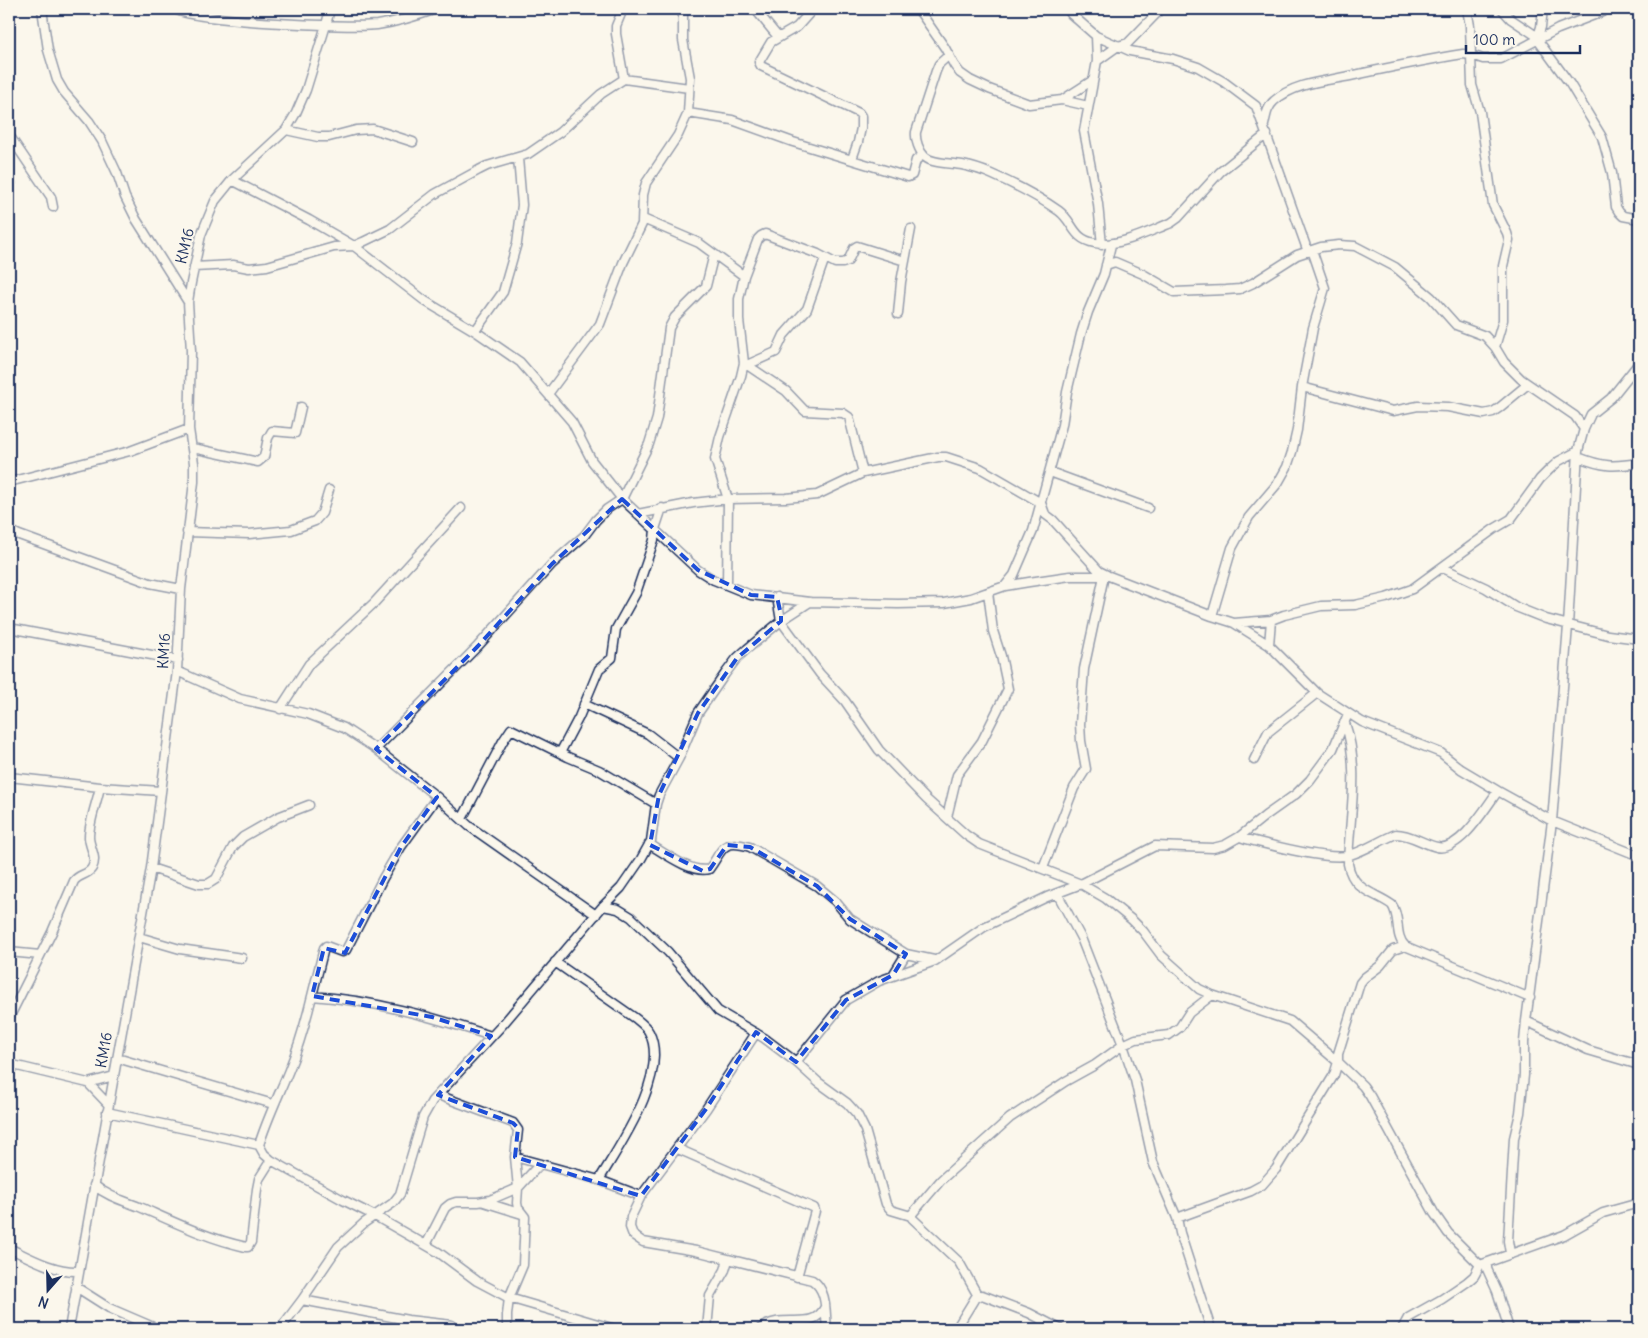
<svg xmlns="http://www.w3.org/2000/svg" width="1648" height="1338" font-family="Delius,sans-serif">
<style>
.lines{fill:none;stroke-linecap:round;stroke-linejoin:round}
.minor-casing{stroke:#1b2f5e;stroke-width:11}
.minor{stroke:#fbf7ec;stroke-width:8}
.marked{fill:none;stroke:#1d4ed8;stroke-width:4;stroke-dasharray:10 6;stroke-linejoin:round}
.labels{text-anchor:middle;stroke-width:4;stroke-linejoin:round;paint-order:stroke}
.street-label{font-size:15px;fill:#1b2f5e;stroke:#fbf7ec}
</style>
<rect width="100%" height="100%" fill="#fbf7ec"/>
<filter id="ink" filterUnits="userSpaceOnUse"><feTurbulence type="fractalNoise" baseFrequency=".02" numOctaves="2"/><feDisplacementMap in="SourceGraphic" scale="10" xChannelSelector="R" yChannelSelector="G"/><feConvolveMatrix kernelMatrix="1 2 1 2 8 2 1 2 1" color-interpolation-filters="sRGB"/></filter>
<g filter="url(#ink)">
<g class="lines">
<g class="minor-casing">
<path id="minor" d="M42,9L48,50L57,80L64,92L89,121L102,141L117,173L125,197L136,219L188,302
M175,9C192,21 350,28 377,25C397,22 417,16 436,9
M623,9L616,26V34L624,79
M755,9L778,37
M813,9L797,27L771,42L759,62L761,66L859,113L861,116V128L858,142L852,159
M918,9L945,48L954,65L960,73L970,80L989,89L1029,104L1062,100L1088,106
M1068,9L1071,14L1096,36L1130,51L1173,59L1198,67L1224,82L1256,106L1308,252L1312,250L1325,288L1313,328L1302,387L1297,430L1292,452L1287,467L1278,483L1249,517L1232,548L1212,616
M1467,9L1470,26L1472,85L1480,112L1493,205L1507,233L1509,240L1503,266V320L1495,347
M1502,9L1511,19L1538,37
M1543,9L1541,27L1537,39L1570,84L1602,137L1612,173L1616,207L1619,212L1623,216L1639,219
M1096,36L1097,61L1084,131L1098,204L1102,245
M949,55L939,64L936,71L916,132C915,140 919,151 925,157C933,164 952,163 962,165C972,167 982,170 991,174C1014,184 1039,197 1059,211C1074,222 1072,239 1095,243C1117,248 1150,231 1171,223L1178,218L1220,172L1267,134
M1097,61L1118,46L1128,43L1161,9
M1062,100L1093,80
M688,113L732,120L793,142L908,177L912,175L916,160L923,155
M1264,125C1266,116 1267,107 1274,101C1294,83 1325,81 1350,76C1387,68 1425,60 1463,54L1471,55L1483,59H1501L1558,29L1602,12L1606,9
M286,130L318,137H329L356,130L373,129L413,142
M9,135L51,197L53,207
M232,180L309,220L354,246L425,301L475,331L520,362L572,422L592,461L622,499L698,570L714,580L751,595L810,602L898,604L944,603L971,598L1005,586L1029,582L1070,576H1109L1212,616L1234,623L1269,645L1317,693L1362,722L1441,753L1461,769L1498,791L1552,821L1639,856
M9,183H11
M643,219L699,243L744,276
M1106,265L1115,262L1143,274L1174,292L1226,290L1240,289L1253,283L1297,255L1321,247L1339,245L1355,246L1395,267L1431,297L1456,325L1485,336L1495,347L1504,362L1521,379L1575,416L1584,429
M194,267L233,265L249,268L267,266L334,247L354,246L363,242L390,229L435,194L479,170L487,166L528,154L560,132L601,94L624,79L689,88
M898,314L901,282L911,229
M475,331L503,292L517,243L522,205L518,158
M744,363L786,391L805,411L843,413L849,417L863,473
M747,365L776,352L784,335L807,309L825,258
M1302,387L1393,411L1418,406L1448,407L1484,414L1493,412L1499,408L1528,384
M548,394L600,324L623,263L642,224L643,195L646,183L678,135L688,113L690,78L683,40V9
M193,448L258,462L264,457L268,438L272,431L295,433L301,407
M1578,457C1603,467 1613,467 1639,463
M1050,472L1148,508
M9,482L130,451L189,429
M638,514L693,503L728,499L786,498L817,495L863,473L938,457H946L980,468L1041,503L1045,514L1053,520L1099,571L1107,575
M9,530L19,535L150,583L181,589
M187,532L249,534L291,530L315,521L322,513L329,490
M1443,568L1486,588L1516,607L1546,619L1608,635L1639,639
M727,585L728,499L715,459L720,437L741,376L744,363L739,320V299L744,276L758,239L761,236L765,234L818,254L835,263H843L848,261L854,248L857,246L905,261
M1005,586L1014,575L1033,531L1062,425L1067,392L1081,334L1088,312L1104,274L1111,245
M777,597L781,621L820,674L845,701L879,750L926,799L966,835L979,844L1081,884L1105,898L1132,920L1143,931L1161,955L1199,989L1212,995L1290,1021L1338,1062L1363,1086L1370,1096L1434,1213L1448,1233L1480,1265
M1234,623L1271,620L1284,615L1321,606L1355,605L1386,598L1412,589L1494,529L1511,519L1540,479L1550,469L1559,461L1578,451
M9,628L178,660
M1269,645L1271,620
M177,671L240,699L308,714L344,728L376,749L437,797L469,826L596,915
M584,704L648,734L679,758
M280,709L309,664L374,603L461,508
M1345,723C1361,769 1349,817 1348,864C1353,891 1374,892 1392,905C1401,918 1394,935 1405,946L1530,998
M376,749L478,646L552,564L584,536L596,520L607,509L622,499L649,444L657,418L669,328L675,317L706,286L714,254
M560,753L579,717L599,669L612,658L616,629L636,593L654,540L655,529L662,508
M1254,760L1268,732L1317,693
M9,777L100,787L161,791
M947,817L957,775L982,741L1008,689L1001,656L993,631L988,592
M462,819L503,741L511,729L568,757L599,770L656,804
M1239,837C1262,843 1330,862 1350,855C1366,850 1381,840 1396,834C1411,834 1423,844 1437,847C1460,852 1486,807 1498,791
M649,844C664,853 692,874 709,869C723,851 720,838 750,847L817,886L835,901L850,919L906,954L934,960
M151,868L199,884H208L216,879L233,847L243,837L278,817L309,805
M1043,868L1074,788L1086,769L1081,741L1080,724L1084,669L1104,576
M1057,893L1081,938L1123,1045L1135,1080L1153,1162L1177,1218L1180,1233L1211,1329
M603,906L618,909L631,917L668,952L718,1011L764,1038L796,1062L818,1082L847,1103L857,1114L865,1130L886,1204L891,1210L911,1216
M139,937L180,949L242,958
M9,952L40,955
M555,962L635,1018C640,1022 646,1026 649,1032C670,1073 620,1145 599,1180
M893,975L906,954
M312,996L324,948L326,946L342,952L346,950L383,878L401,847L437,797
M9,1018L52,932L74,881C79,874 88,875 92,868C98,857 89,847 89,837C89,822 97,802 100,787
M1526,1021L1588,1050L1639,1065
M756,1033L706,1109L641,1196L631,1217L630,1227L633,1235L643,1242L696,1251L812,1280C828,1290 825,1313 827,1329
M491,1036C433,1017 373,1000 312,996C306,1021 299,1046 289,1070C279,1095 267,1119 259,1145L264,1154L271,1160L343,1200L375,1216L438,1252L477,1281L509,1298L615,1329
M117,1058L273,1104
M796,1062L846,1000L879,981L935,961L984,927L1047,897L1081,884L1155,846L1213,848L1225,845L1239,837L1265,816L1296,794L1310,780L1333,749L1348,714
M9,1064L88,1083L114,1076
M88,1083L108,1104
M438,1095L513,1123L518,1130L515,1157L599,1180L641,1196
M107,1112L259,1145
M678,1149L814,1208L815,1211L797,1277
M94,1185C108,1197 125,1201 142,1208C176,1223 209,1239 246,1247H248L251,1242L257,1189L259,1179L271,1160
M484,1202L522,1214
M1177,1218L1251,1191L1262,1185L1276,1169L1334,1075L1338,1062V1054L1360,983L1364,978L1380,966L1393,950L1405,946
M426,1245L445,1208L450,1204L456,1202H478L490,1200L518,1188L540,1164
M9,1248C30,1258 54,1272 79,1271
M1510,1253L1508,1241L1514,1138L1520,1113L1524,1075V1042L1526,1021L1552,821L1568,626L1578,451L1584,429L1591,414L1611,398L1639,363
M1487,1263V1269L1497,1291L1509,1329
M1480,1265L1564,1235L1603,1213L1639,1203
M76,1287L109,1308L158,1329
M978,1296L959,1262L912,1218V1214L941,1180L1010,1118L1066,1081L1095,1065L1123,1045L1136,1039L1169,1035L1180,1027L1189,1013L1212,995
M302,1300L408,1320L452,1325
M69,1329L151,868L177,671L181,589L194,482V463L189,429L191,351L188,302L191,283L201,235L215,201L232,180L286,130L296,113L306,90L326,25L330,9
M280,1329L302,1300L338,1247L364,1223L393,1203L400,1194L423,1117L432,1101L504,1023L603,906L621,888L641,859L651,841L656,804L659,795L679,758L698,713L725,674L737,658L747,649L781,621L810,602
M507,1329V1315L509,1298L523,1265L525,1217L518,1208L517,1203L518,1188L515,1157
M707,1329L710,1296L725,1270L728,1260
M760,1329C783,1311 812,1333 825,1307
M956,1329L975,1298L982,1295L1029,1313L1060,1329
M1402,1329L1408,1318L1442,1299L1467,1282L1474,1276L1480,1265"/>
</g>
<use href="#minor" class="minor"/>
</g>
</g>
<path d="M0 0H1648V1338H0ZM622,499L698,570L751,595L777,597L781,615V621L737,658L698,713L659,795L650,845L703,871L710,869L727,845L750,847L817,886L850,919L906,954L893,975L846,1000L796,1062L756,1032L706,1109L641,1196L515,1157L518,1128L513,1123L438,1095L491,1036L432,1017L312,996L324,948L345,953L401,847L437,797L376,749L478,646L552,564Z" fill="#fbf7ec" fill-opacity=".55" fill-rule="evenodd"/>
<path class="marked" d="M622,499L698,570L751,595L777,597L781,615V621L737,658L698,713L659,795L650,845L703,871L710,869L727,845L750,847L817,886L850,919L906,954L893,975L846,1000L796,1062L756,1032L706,1109L641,1196L515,1157L518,1128L513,1123L438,1095L491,1036L432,1017L312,996L324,948L345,953L401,847L437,797L376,749L478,646L552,564Z"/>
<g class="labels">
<g class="street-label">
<text transform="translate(185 246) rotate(-77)" y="5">KM16</text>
<text transform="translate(164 651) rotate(-87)" y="5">KM16</text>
<text transform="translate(104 1050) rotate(-80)" y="5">KM16</text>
</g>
</g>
<rect width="1648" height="1338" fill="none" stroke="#fbf7ec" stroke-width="30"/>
<rect x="15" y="15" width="1618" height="1308" fill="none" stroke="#1b2f5e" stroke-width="2" filter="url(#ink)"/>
<g transform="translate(48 1290) rotate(200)" stroke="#fbf7ec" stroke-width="4" paint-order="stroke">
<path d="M0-4L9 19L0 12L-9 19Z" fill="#1b2f5e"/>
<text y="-8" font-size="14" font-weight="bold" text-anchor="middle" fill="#1b2f5e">N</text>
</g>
<path d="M1466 45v8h114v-8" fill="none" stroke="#1b2f5e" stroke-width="2.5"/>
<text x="1473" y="45" font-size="15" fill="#1b2f5e" stroke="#fbf7ec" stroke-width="4" paint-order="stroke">100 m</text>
</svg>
